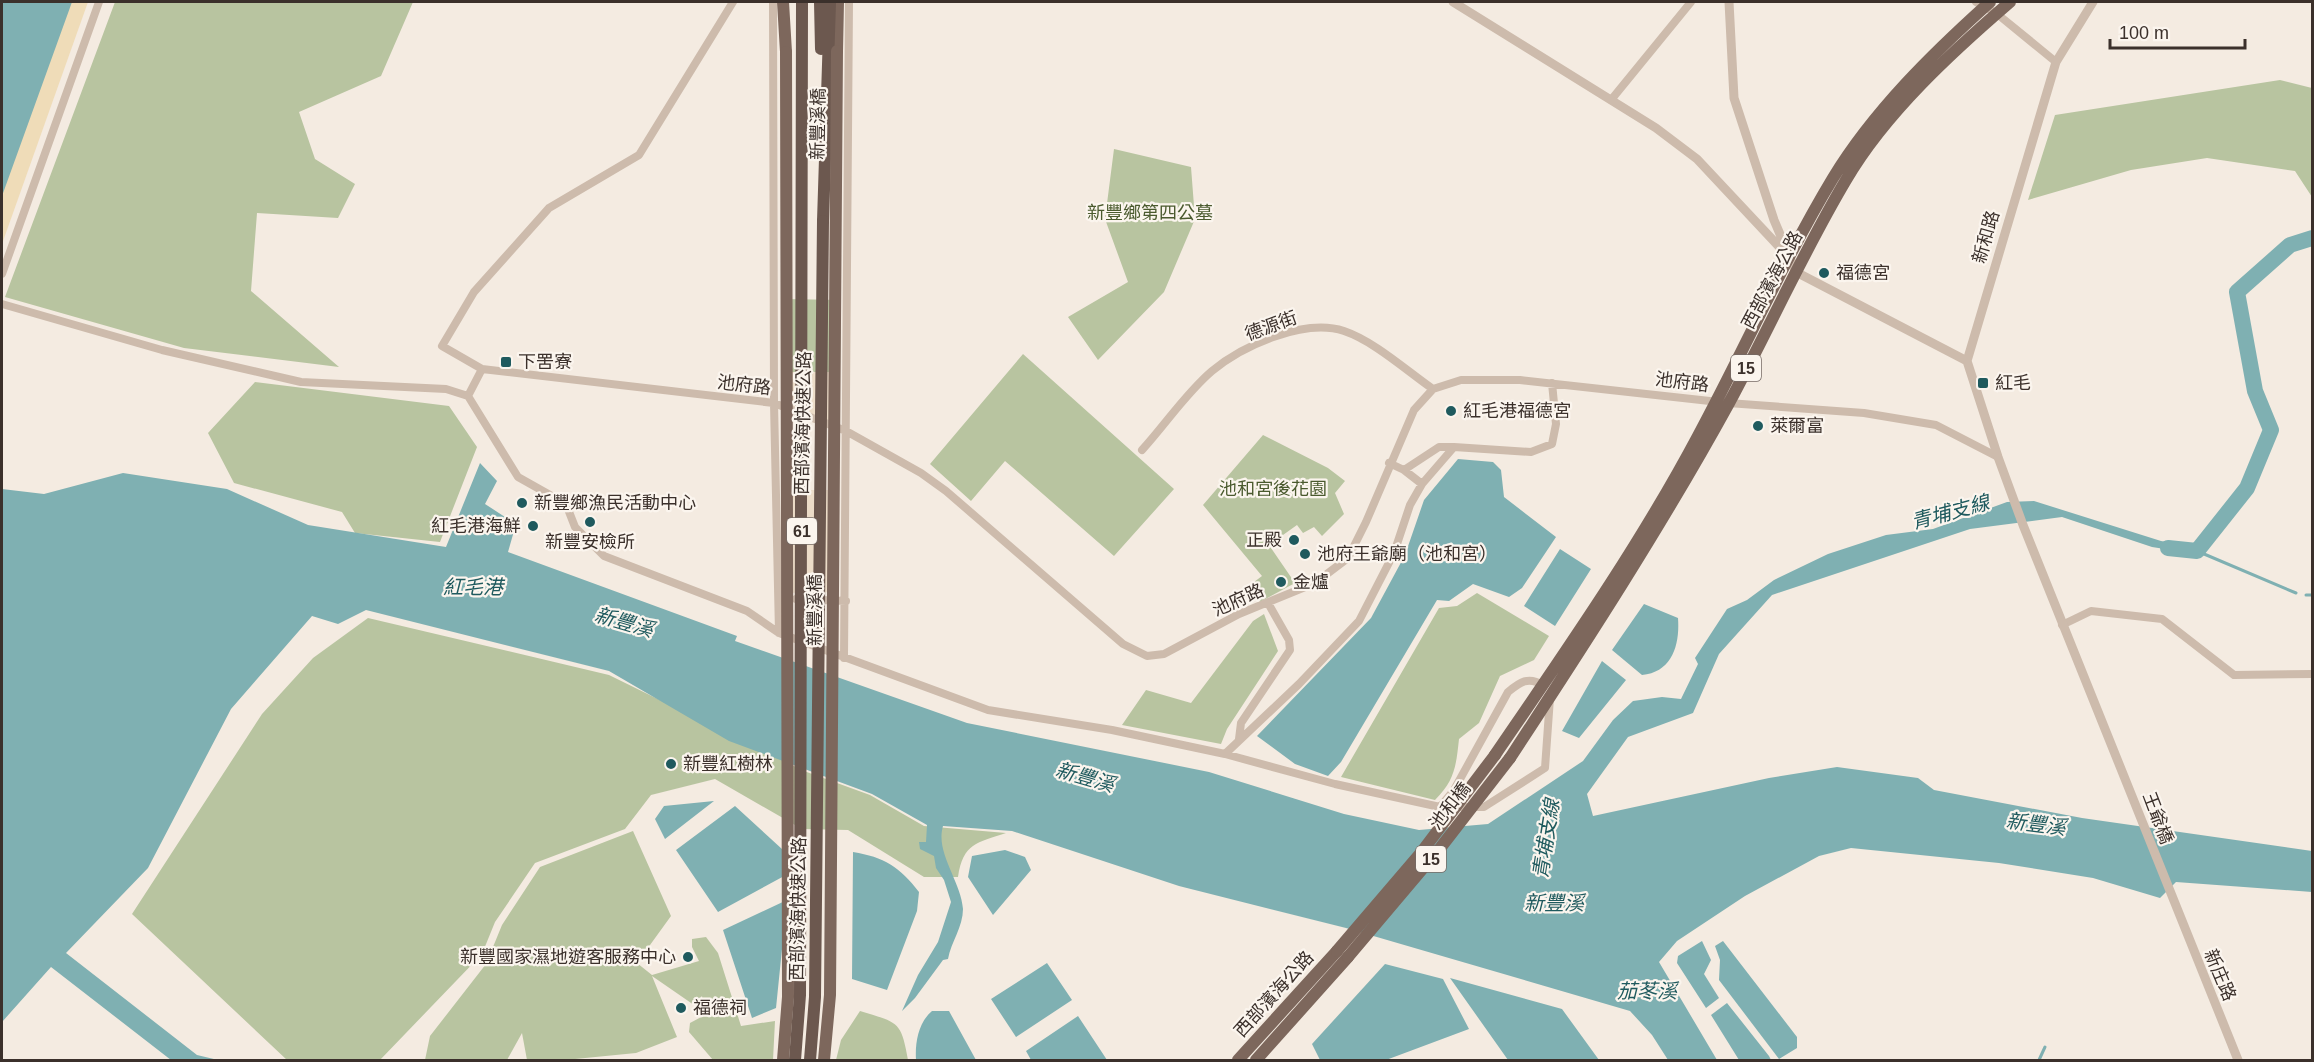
<svg xmlns="http://www.w3.org/2000/svg" width="2314" height="1062" font-family="Arial,'Noto Sans TC',sans-serif">
<style>
.green{fill:#b8c4a0}
.sand{fill:#efdcb8}
.plaza{fill:#ecdcc8}
.water{fill:#7fb0b2}
.lines{fill:none;stroke-linecap:round;stroke-linejoin:round}
.stream{stroke:#7fb0b2;stroke-width:3}
.river{stroke:#7fb0b2;stroke-width:16}
.minor{stroke:#cdbbac;stroke-width:8}
.tertiary{stroke:#cdbbac;stroke-width:9}
.primary{stroke:#7d675c;stroke-width:12}
.trunk{stroke:#6c584f;stroke-width:12}
.primary-bridge{stroke:#7d675c;stroke-width:12}
.trunk-bridge{stroke:#6c584f;stroke-width:12}
.poi-dot{fill:#1f5a5e;stroke:#fbf5ee;stroke-width:2}
.labels{text-anchor:middle;stroke-width:4.5;stroke-linejoin:round;paint-order:stroke}
.shield{fill:#fbf5ee;stroke:#756b66;stroke-width:1.5}
.shield-label{font-size:16px;font-weight:bold;fill:#3b302b}
.street-label{font-size:18px;fill:#3b302b;stroke:#fbf5ee}
.park-label{font-size:18px;fill:#4a5a2e;stroke:#fbf5ee}
.poi-label{font-size:18px;fill:#3b302b;stroke:#fbf5ee;text-anchor:start}
.water-label{font-size:20px;font-style:italic;fill:#1f5a5e;stroke:#fbf5ee}
</style>
<rect width="100%" height="100%" fill="#f4ebe1"/>
<path class="green" d="M115,2H413L381,76L299,112L315,159L355,184L338,218L257,213L251,291L339,367L184,348L5,297Z
M2280,80L2312,88V197L2295,171L2207,158L2131,170L2028,200L2055,115Z
M1114,149L1191,167L1195,219L1164,292L1098,360L1068,317L1128,282L1105,219Z
M783,299L841,300L840,372H783Z
M1023,354L1174,489L1114,556L1005,461L971,501L930,464Z
M255,382L449,406L477,447L440,542L355,533L342,512L234,483L208,433Z
M1263,435L1328,468L1345,481L1335,493L1344,514L1322,536L1314,527L1303,533L1297,525L1269,545L1295,583L1260,602L1250,585L1262,576L1203,505Z
M1477,593L1549,636L1534,660L1500,676L1479,723L1459,739C1456,766 1455,780 1435,800L1341,777L1439,608L1457,606Z
M1264,614L1278,651L1227,729L1221,744L1122,725L1146,690L1191,703L1253,621Z
M368,618L609,675L804,771L870,795L924,826L1006,833C977,843 963,843 958,877H924L848,830L802,829L715,779L651,795L625,829L535,863L495,922L482,954L380,1060H287L132,914L262,714L313,658Z
M633,831L671,916L637,963L652,975L699,961L692,947V939L706,937L718,953L741,1026L775,1021L773,1060H713L689,1032L690,1023L705,1015L702,996L694,1005L652,976L677,1037L636,1053L565,1060H527L522,1033L507,1060H425L430,1036L486,964L502,925L540,867Z
M860,1011C898,1023 901,1020 908,1060H836L841,1040Z"/>
<path class="sand" d="M57,2H88L2,244V138Z"/>
<path class="plaza" d="M783,372H840L839,428L782,406Z
M783,490H838V592L784,593Z"/>
<path class="water" d="M2,2H72L2,196Z
M1458,459L1493,462L1501,470L1504,497L1556,537L1522,588L1509,597L1473,584L1449,601L1437,600L1341,762L1328,776L1295,764L1257,736L1371,618L1405,555L1424,500Z
M480,463L497,481L485,504L516,524L508,552L737,636L735,641L967,723L1209,772L1344,814L1419,830L1488,824L1583,761L1613,720L1633,701L1662,697L1681,699L1698,664L1695,658L1727,609L1747,600L1774,580L1828,554L1886,535L1933,529L2007,502L2034,501L2161,541L2192,547L2190,553L2152,547L2062,517L1970,529L1772,595L1719,654L1693,713L1628,737L1587,794L1593,816L1769,778L1837,767L1918,778L1934,790L2082,818L2312,851V892L2176,882L2160,898L2093,878L1999,863L1851,848L1819,856L1745,896L1677,941L1659,962L1717,1060H1668L1652,1035L1630,1011L1346,928L1179,886L1012,831L943,826C935,853 961,881 963,909C963,927 951,942 948,959L943,960L915,998L902,1011L918,975L938,942L951,902L944,880L936,868L934,856L920,849L919,842H926L927,825L872,794L729,741L609,671L366,610L338,624L312,616L231,709L148,868L66,953L197,1055L218,1060H171L51,967L2,1022V489L44,494L123,473L227,489L308,525L446,547Z
M1560,549L1591,569L1555,626L1524,606Z
M1644,604L1678,618C1680,645 1672,672 1642,675L1612,650Z
M1602,661L1626,680L1579,738L1562,731Z
M714,801L665,839L655,819L664,806Z
M735,806L794,860L786,875L718,912L676,850Z
M1005,850L1025,857L1031,870L993,915L968,877L972,856Z
M853,852C884,857 900,867 919,892L917,911L887,990L852,979Z
M787,900L776,1008L752,1018L723,930Z
M1702,941L1711,960L1704,974L1719,998L1706,1008L1677,963L1678,956Z
M1723,941L1797,1037V1048L1779,1059L1719,980L1720,960L1715,946Z
M1047,963L1072,1000L1016,1037L991,999Z
M1385,964L1443,979L1469,1029L1386,1060H1320L1312,1044Z
M1450,978L1562,1009L1599,1060H1508Z
M1727,1003L1769,1056L1771,1060H1739L1711,1015Z
M932,1011H949L976,1060H916C915,1043 918,1023 932,1011Z
M1078,1016L1107,1060H1031L1026,1051Z"/>
<g class="lines">
<path class="stream" d="M2197,551L2296,593
M2306,595H2312
M2039,1060L2045,1047"/>
<path class="river" d="M2168,548L2197,551L2247,488L2271,430L2255,391L2237,292L2290,245L2312,238"/>
<path class="minor" d="M773,2L774,403L779,633
M1976,2L1996,13L2056,62
M1611,100L1691,2
M2,274L99,2
M2,304L162,350L301,382L446,389L468,396L518,477L566,504L575,527L604,556L747,611L779,633L988,710L1112,730L1225,754L1299,684L1359,621L1394,553L1410,505L1422,484L1454,447L1531,452L1552,444L1556,424L1552,383
M482,369L442,346L474,292L549,208L639,155L733,2
M468,396L482,369L774,403L846,431L921,473L946,491L1123,644L1147,656L1164,654L1239,614L1315,583L1348,558L1366,522L1414,410L1433,389L1461,380H1520L1728,403L1864,413L1936,425L1998,457
M1142,450C1165,425 1186,393 1212,371C1243,345 1305,318 1344,331C1374,341 1407,371 1433,389
M1389,463L1404,470L1422,484
M1404,470L1439,447H1454
M796,599L846,601
M2062,625L2091,611L2162,619L2234,675L2312,674
M844,658L849,2
M1239,739L1241,723L1290,650L1289,640L1268,603
M1225,754L1335,784L1440,807H1484L1545,768L1550,698
M1440,807L1454,790L1508,692C1520,682 1528,676 1543,685"/>
<path class="tertiary" d="M1453,2L1656,128L1697,159L1785,253
M1729,2L1734,98L1774,220L1796,272L1967,361
M2093,2L2056,62L1967,361L1998,457L2023,525L2238,1060"/>
<path class="primary" d="M783,2L786,52
M837,51L838,2
M1495,755C1566,651 1639,547 1698,436C1744,351 1783,261 1833,178C1874,111 1932,54 1990,2
M1510,758C1586,642 1662,525 1729,403C1769,329 1803,252 1846,180C1885,113 1952,52 2010,2
M1238,1060L1337,951
M1256,1060L1348,957"/>
<path class="trunk" d="M820,2L821,49
M823,221L830,2"/>
<path class="primary-bridge" d="M1337,951L1420,854L1495,755
M1348,957L1441,847L1510,758
M783,1060L788,997L786,52
M824,1060L830,995L837,51"/>
<path class="trunk-bridge" d="M795,1060L800,995L802,2
M810,1060L815,997L823,221"/>
</g>
<g class="poi-dot">
<circle cx="1824" cy="273" r="6"/>
<rect x="500" y="356" width="12" height="12" rx="3"/>
<rect x="1977" y="377" width="12" height="12" rx="3"/>
<circle cx="1451" cy="411" r="6"/>
<circle cx="1758" cy="426" r="6"/>
<circle cx="522" cy="503" r="6"/>
<circle cx="590" cy="522" r="6"/>
<circle cx="533" cy="526" r="6"/>
<circle cx="1294" cy="540" r="6"/>
<circle cx="1305" cy="554" r="6"/>
<circle cx="1281" cy="582" r="6"/>
<circle cx="671" cy="764" r="6"/>
<circle cx="688" cy="957" r="6"/>
<circle cx="681" cy="1008" r="6"/>
</g>
<g class="labels">
<g class="shield">
<rect x="1731" y="355" width="30" height="26" rx="4.5"/>
<rect x="787" y="518" width="30" height="26" rx="4.5"/>
<rect x="1416" y="846" width="30" height="26" rx="4.5"/>
</g>
<g class="shield-label">
<text x="1746" y="374">15</text>
<text x="802" y="537">61</text>
<text x="1431" y="865">15</text>
</g>
<g class="street-label">
<text transform="translate(818 124) rotate(-89)" y="6">新豐溪橋</text>
<text transform="translate(1986 237) rotate(-74)" y="6">新和路</text>
<text transform="translate(1772 280) rotate(-62)" y="6">西部濱海公路</text>
<text transform="translate(1271 326) rotate(-20)" y="6">德源街</text>
<text transform="translate(1682 382) rotate(7)" y="6">池府路</text>
<text transform="translate(744 385) rotate(7)" y="6">池府路</text>
<text transform="translate(803 423) rotate(-89)" y="6">西部濱海快速公路</text>
<text transform="translate(1238 600) rotate(-24)" y="6">池府路</text>
<text transform="translate(815 610) rotate(-90)" y="6">新豐溪橋</text>
<text transform="translate(1450 806) rotate(-52)" y="6">池和橋</text>
<text transform="translate(2158 818) rotate(69)" y="6">王爺橋</text>
<text transform="translate(798 909) rotate(-89)" y="6">西部濱海快速公路</text>
<text transform="translate(2220 975) rotate(67)" y="6">新庄路</text>
<text transform="translate(1274 994) rotate(-48)" y="6">西部濱海公路</text>
</g>
<g class="park-label">
<text x="1150" y="219">新豐鄉第四公墓</text>
<text x="1273" y="495">池和宮後花園</text>
</g>
<g class="poi-label">
<text x="1836" y="279">福德宮</text>
<text x="518" y="368">下罟寮</text>
<text x="1995" y="389">紅毛</text>
<text x="1463" y="417">紅毛港福德宮</text>
<text x="1770" y="432">萊爾富</text>
<text x="534" y="509">新豐鄉漁民活動中心</text>
<text x="521" y="532" text-anchor="end">紅毛港海鮮</text>
<text x="1282" y="546" text-anchor="end">正殿</text>
<text x="590" y="548" text-anchor="middle">新豐安檢所</text>
<text x="1317" y="560">池府王爺廟（池和宮）</text>
<text x="1293" y="588">金爐</text>
<text x="683" y="770">新豐紅樹林</text>
<text x="676" y="963" text-anchor="end">新豐國家濕地遊客服務中心</text>
<text x="693" y="1014">福德祠</text>
</g>
<g class="water-label">
<text transform="translate(1950 512) rotate(-15)" y="7">青埔支線</text>
<text x="473" y="594">紅毛港</text>
<text transform="translate(624 622) rotate(16)" y="7">新豐溪</text>
<text transform="translate(1085 777) rotate(16)" y="7">新豐溪</text>
<text transform="translate(2036 824) rotate(7)" y="7">新豐溪</text>
<text transform="translate(1546 839) rotate(-81)" y="7">青埔支線</text>
<text x="1554" y="910">新豐溪</text>
<text x="1647" y="998">茄苳溪</text>
</g>
</g>
<rect width="2314" height="1062" fill="none" stroke="#3b302b" stroke-width="6"/>
<path d="M2110 39v9h135v-9" fill="none" stroke="#3b302b" stroke-width="3"/>
<text x="2119" y="39" font-size="18" fill="#3b302b" stroke="#fbf5ee" stroke-width="4.5" paint-order="stroke">100 m</text>
</svg>
